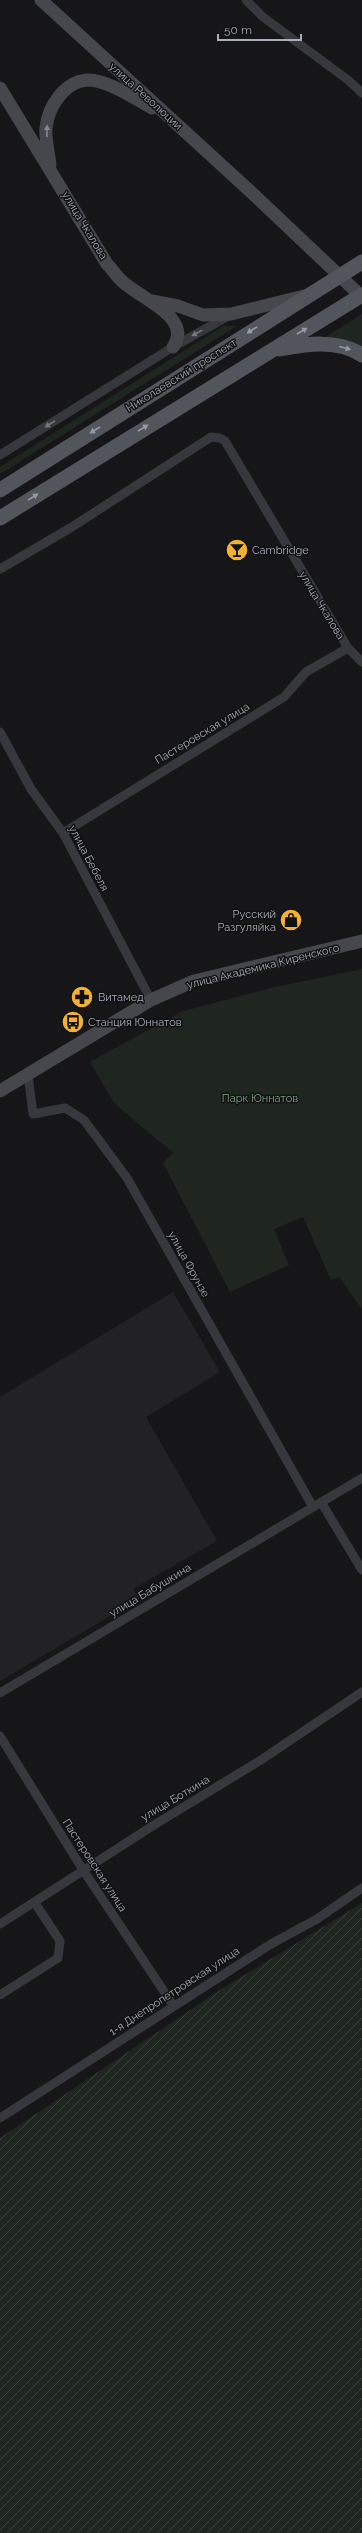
<svg xmlns="http://www.w3.org/2000/svg" width="362" height="2533" font-family="Raleway,sans-serif">
<style>
.built{fill:#222225}
.green{fill:#1e261f}
.garden{fill:url(#garden-furrows)}
.lines{fill:none;stroke-linecap:round;stroke-linejoin:round}
.minor{stroke:#37383d;stroke-width:9}
.secondary{stroke:#45474d;stroke-width:13}
.primary{stroke:#53555c;stroke-width:15}
.oneway{fill:#858993}
.oneway2{fill:#979ba6}
.oneway3{fill:#757881}
.labels{text-anchor:middle;stroke-width:3;stroke-linejoin:round;paint-order:stroke}
.street-label{font-size:11px;fill:#a8adb8;stroke:#111113}
.poi-label{font-size:11px;fill:#a8adb8;stroke:#111113;text-anchor:start}
.park-label{font-size:11px;fill:#7fa381;stroke:#111113}
</style>
<defs>
<pattern id="garden-furrows" width="10" height="10" patternUnits="userSpaceOnUse"><rect width="10" height="10" fill="#1e261f"/><path d="M-1 1l2-2M0 10L10 0M9 11l2-2" fill="none" stroke="#3c433d"/></pattern>
</defs>
<rect width="100%" height="100%" fill="#161618"/>
<path class="built" d="M173,1292L220,1372L146,1417L217,1541L133,1589L139,1599L0,1681V1397Z"/>
<path class="green" d="M362,314V349L324,338Z
M223,326H237L0,474V467Z
M362,969V1309L339,1277L331,1280L303,1217L274,1229L289,1265L230,1292L163,1163L173,1153L114,1103L90,1062L183,1011L271,988Z"/>
<path class="garden" d="M362,1903V2533H0V2138L220,1990Z"/>
<g class="lines">
<path class="minor" d="M246,0L263,17L348,80L362,93
M0,455L173,347L230,315
M0,569L72,527L211,437L220,438L225,441L348,648L362,662
M0,732L31,789L63,833L151,1000
M63,833L284,697L306,672L348,648
M28,1074L33,1114L65,1108L84,1120L127,1178L313,1507
M321,1502L362,1570
M0,1693L362,1478
M0,1736L83,1870L173,2005
M0,1924L154,1825L261,1760L362,1692
M0,1995L58,1958L60,1941L35,1903
M0,2118L271,1944L317,1919L362,1888"/>
<path class="secondary" d="M41,0L251,192L362,297
M0,88L107,264C113,270 117,277 123,282C140,298 194,318 173,347
M50,165C49,154 45,139 46,128C48,107 64,82 87,80C106,79 136,99 152,108
M152,301L178,306L203,315L231,314L304,296
M0,1091L151,1000L194,981L362,941"/>
<path class="primary" d="M280,349C306,344 338,339 362,355
M0,490L362,262
M0,518L362,295"/>
</g>
<defs><path id="oneway-solid" d="M-6-.8H1V-3.2L6.5 0L1 3.2V.8H-6Z"/></defs>
<use class="oneway" href="#oneway-solid" transform="translate(47 131) rotate(-89)"/>
<g class="oneway2">
<use href="#oneway-solid" transform="translate(252 330) rotate(148)"/>
<use href="#oneway-solid" transform="translate(302 331) rotate(-30)"/>
<use href="#oneway-solid" transform="translate(345 348) rotate(15)"/>
<use href="#oneway-solid" transform="translate(143 428) rotate(-32)"/>
<use href="#oneway-solid" transform="translate(95 430) rotate(148)"/>
<use href="#oneway-solid" transform="translate(33 497) rotate(-32)"/>
</g>
<g class="oneway3">
<use href="#oneway-solid" transform="translate(197 333) rotate(151)"/>
<use href="#oneway-solid" transform="translate(50 424) rotate(148)"/>
</g>
<defs>
<g id="bar-disc" transform="scale(1.15)"><circle r="9.5" fill="#f2b134" stroke="#111113"/><path d="M-6-5H6L.8 .8V4.5H3.5V6h-7V4.5H-.8V.8Z" fill="#111"/></g>
<g id="shop-disc" transform="scale(1.15)"><circle r="9.5" fill="#f2b134" stroke="#111113"/><path d="M-5-2.5h2.3a2.7 3.5 0 0 1 5.4 0H5L5.5 6h-11ZM-1.5-2.5h3a1.5 2.3 0 0 0-3 0Z" fill="#111"/></g>
<g id="pharmacy-disc" transform="scale(1.15)"><circle r="9.5" fill="#f2b134" stroke="#111113"/><path d="M-2-6h4v4h4v4h-4v4h-4v-4h-4v-4h4Z" fill="#111"/></g>
<g id="bus-disc" transform="scale(1.15)"><circle r="9.5" fill="#f2b134" stroke="#111113"/><path d="M-5-6H5V4H4V6H2V4H-2V6H-4V4H-5ZM-3.5-4V0h7V-4ZM-3.5 1.2v1.5H-2V1.2ZM2 1.2v1.5H3.5V1.2Z" fill="#111"/></g>
</defs>
<g fill-rule="evenodd">
<use href="#bar-disc" x="237" y="550"/>
<use href="#shop-disc" x="291" y="920"/>
<use href="#pharmacy-disc" x="82" y="997"/>
<use href="#bus-disc" x="73" y="1022"/>
</g>
<g class="labels">
<g class="street-label">
<text transform="translate(146 96) rotate(42)" y="4">улица Революции</text>
<text transform="translate(85 225) rotate(59)" y="4">улица Чкалова</text>
<text transform="translate(181 375) rotate(-32)" y="4">Николаевский проспект</text>
<text transform="translate(322 605) rotate(59)" y="4">улица Чкалова</text>
<text transform="translate(202 733) rotate(-31)" y="4">Пастеровская улица</text>
<text transform="translate(89 858) rotate(62)" y="4">улица Бебеля</text>
<text transform="translate(263 966) rotate(-14)" y="4">улица Академика Киренского</text>
<text transform="translate(189 1264) rotate(61)" y="4">улица Фрунзе</text>
<text transform="translate(150 1590) rotate(-31)" y="4">улица Бабушкина</text>
<text transform="translate(175 1798) rotate(-31)" y="4">улица Боткина</text>
<text transform="translate(95 1865) rotate(57)" y="4">Пастеровская улица</text>
<text transform="translate(174 1991) rotate(-33)" y="4">1-я Днепропетровская улица</text>
</g>
<g class="poi-label">
<text x="252" y="554">Cambridge</text>
<text x="276" y="918" text-anchor="end">Русский<tspan x="276" dy="13">Разгуляйка</tspan></text>
<text x="98" y="1001">Витамед</text>
<text x="88" y="1026">Станция Юннатов</text>
</g>
<g class="park-label">
<text x="260" y="1102">Парк Юннатов</text>
</g>
</g>
<path d="M218 34v6h83v-6" fill="none" stroke="#a8adb8" stroke-width="2"/>
<text x="224" y="34" font-size="12" fill="#a8adb8" stroke="#111113" stroke-width="3" paint-order="stroke">50 m</text>
</svg>
